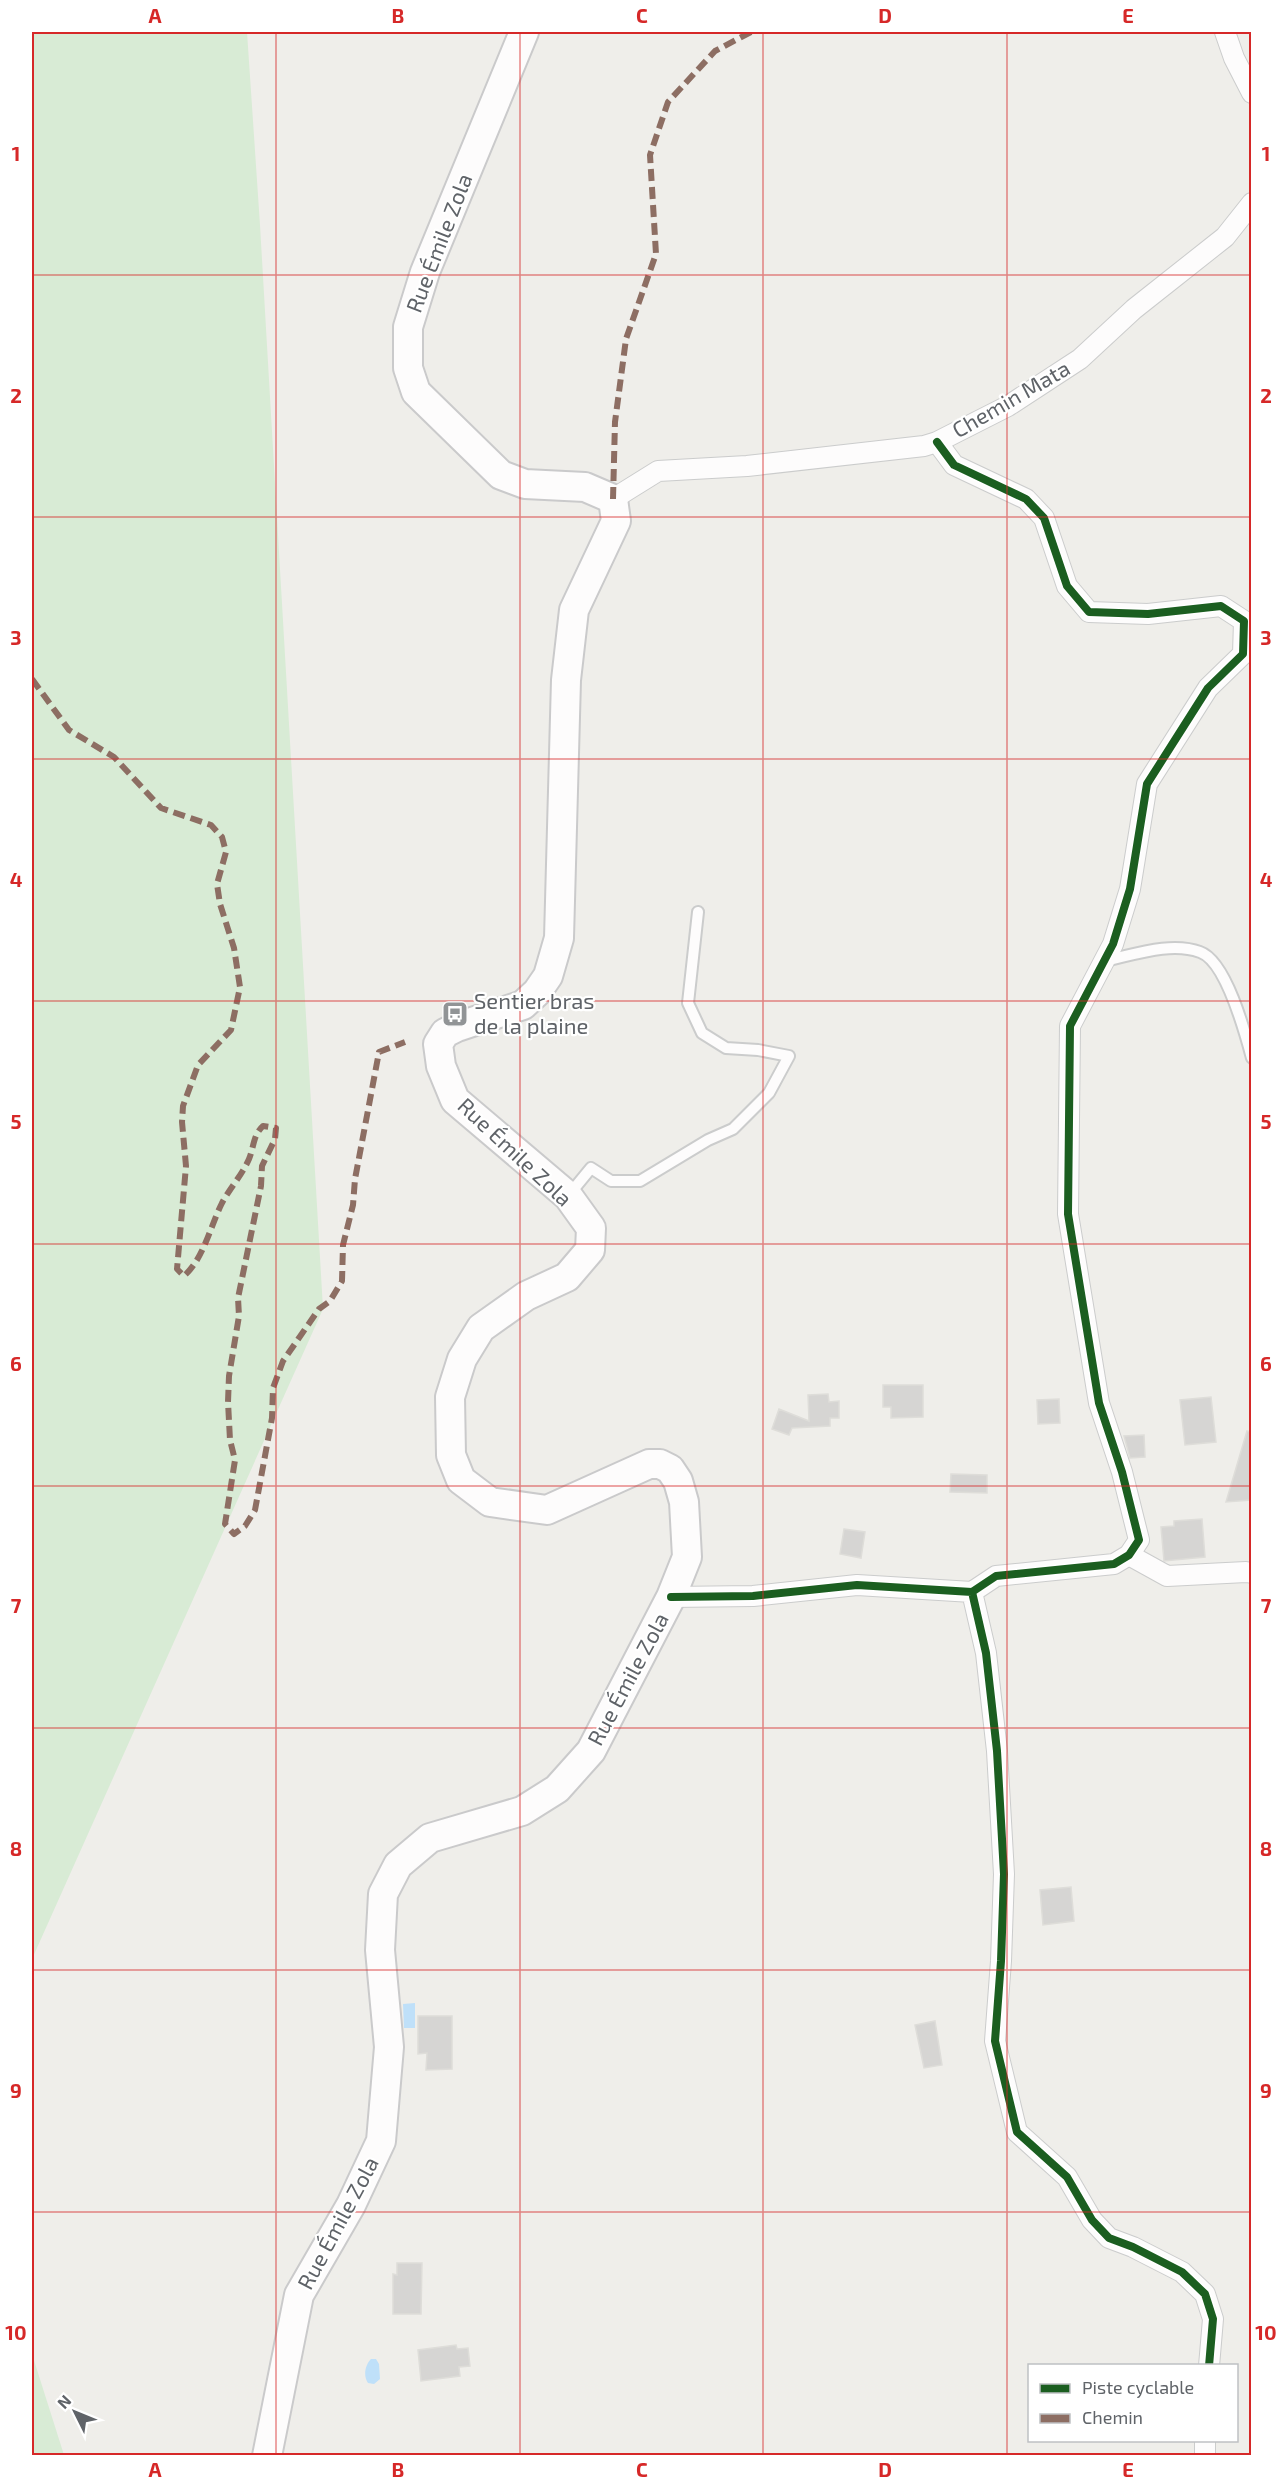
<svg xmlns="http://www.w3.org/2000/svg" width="1283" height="2487" font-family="'Exo 2',sans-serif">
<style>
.green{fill:#d8ebd5}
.water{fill:#bfe0f9}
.building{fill:#d6d5d3;stroke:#deddd9;stroke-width:1.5}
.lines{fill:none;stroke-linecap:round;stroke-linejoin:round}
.lane-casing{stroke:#cbcccc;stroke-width:14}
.street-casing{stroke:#cbcccc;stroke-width:22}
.secondary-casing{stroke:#cacacb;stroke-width:32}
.lane{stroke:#fdfcfc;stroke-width:10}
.street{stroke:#fdfcfc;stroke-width:20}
.secondary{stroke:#fdfcfc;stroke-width:28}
.quiet{stroke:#8d6e63;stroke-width:6;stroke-dasharray:12 6;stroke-linecap:butt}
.cycleway-casing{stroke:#fff;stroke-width:11}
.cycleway{stroke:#1b5e20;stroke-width:8}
.grid{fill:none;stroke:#d62828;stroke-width:1.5;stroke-opacity:0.55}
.labels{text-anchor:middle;stroke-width:4.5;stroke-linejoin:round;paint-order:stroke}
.street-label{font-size:22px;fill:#5f6368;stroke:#fff}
.poi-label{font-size:22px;fill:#5f6368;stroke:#fff;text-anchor:start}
.neatline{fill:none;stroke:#d62828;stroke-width:2}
.grid-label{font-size:20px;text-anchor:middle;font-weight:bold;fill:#d62828}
</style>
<rect width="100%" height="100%" fill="#efeeea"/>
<path class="green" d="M32,32H247L260,225L323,1309L32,1959Z
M32,2354L64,2455H32Z"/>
<path class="water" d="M415,2003V2028H404L403,2004Z
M371,2359H376L379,2364L380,2379L374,2384L368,2383C363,2376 365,2365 371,2359Z"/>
<path class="building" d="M883,1385H923V1417L891,1418V1407H883Z
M828,1394L829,1402L839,1401V1418H830V1426L792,1428L789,1435L772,1429L779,1409L809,1421L808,1395Z
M1211,1397L1216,1442L1185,1445L1180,1400Z
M1059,1399L1060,1423L1038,1424L1037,1400Z
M1247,1431L1251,1432V1500L1226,1502Z
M1144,1435L1145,1457L1130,1458L1124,1436Z
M951,1474L987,1475V1493L950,1492Z
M1202,1519L1205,1557L1164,1561L1161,1527L1174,1526V1521Z
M844,1529L865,1532L861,1558L840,1554Z
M1071,1887L1074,1921L1043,1925L1040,1890Z
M418,2016H452V2069L426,2070L427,2053L418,2054Z
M935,2021L942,2065L924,2068L915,2025Z
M397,2263H422L421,2314H393V2274L397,2275Z
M456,2345L457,2349L468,2348L470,2366L459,2367L460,2376L421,2381L418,2350Z"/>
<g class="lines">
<g class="lane-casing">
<path id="lane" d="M1104,961C1133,955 1171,941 1200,952C1226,961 1245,1032 1252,1058
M568,1196L591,1168L611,1181H640L708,1140L733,1129L769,1093L789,1056L758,1050L726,1048L702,1033L688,1003L698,912"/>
</g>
<g class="street-casing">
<path id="street" d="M1225,32L1234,58L1252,93
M613,499L658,471L747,466L924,446L937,442L1008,406L1080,359L1134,309L1225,237L1252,203
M1129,1555L1167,1576L1246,1572L1252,1573
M972,1592L986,1653L997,1751L1004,1874L1001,1961L995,2041L1017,2132L1067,2177L1092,2220L1109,2238L1133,2247L1182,2272L1205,2294L1213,2319L1209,2366
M671,1597L753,1596L857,1585L972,1592L996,1576L1114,1564L1129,1555L1139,1540L1122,1472L1099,1403L1068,1214L1070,1026L1113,944L1130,889L1147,784L1208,688L1243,654L1244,621L1221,606L1148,614L1089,612L1067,586L1044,518L1026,499L954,465L937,442
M1205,2456V2440"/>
</g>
<g class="secondary-casing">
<path id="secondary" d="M267,2456L299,2295L351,2205L381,2141L389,2047L380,1950L383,1894L398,1865L430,1838L522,1811L557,1789L591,1751L671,1597L687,1557L684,1502L678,1481L670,1469L660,1464H649L547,1510L490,1502L461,1480L451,1455L450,1397L462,1359L481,1328L526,1296L567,1277L590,1250L591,1228L568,1196L455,1100L441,1066L438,1044L445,1033L457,1027L523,1005L537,992L548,976L559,938L566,680L574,610L616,521L613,499L585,487L525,484L501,475L416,392L408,368V327L425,272L524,32"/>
</g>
<use href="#lane" class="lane"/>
<use href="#street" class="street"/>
<use href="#secondary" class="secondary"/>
<path class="quiet" d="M613,499L615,422L626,339L656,254L650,155L668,102L715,51L751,32
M32,679L69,730L114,757L161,808L211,825L222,837L226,852L217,884L220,904L234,948L240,987L231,1030L198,1065L183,1106L182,1122L186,1166L177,1269L184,1276C204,1258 210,1227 222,1203C230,1188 242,1175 249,1159C254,1147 253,1135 263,1126L276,1128L275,1139L262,1166L261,1186L238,1298L239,1316L229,1376L228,1402L230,1440L235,1460L225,1524L234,1534L245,1526L255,1510L272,1418L273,1388L283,1361L319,1309L330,1301L342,1281L343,1245L353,1205L355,1179L379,1052L405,1042"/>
<g class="cycleway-casing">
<path id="cycleway" d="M972,1592L986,1653L997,1751L1004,1874L1001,1961L995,2041L1017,2132L1067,2177L1092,2220L1109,2238L1133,2247L1182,2272L1205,2294L1213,2319L1209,2366
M671,1597L753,1596L857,1585L972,1592L996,1576L1114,1564L1129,1555L1139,1540L1122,1472L1099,1403L1068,1214L1070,1026L1113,944L1130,889L1147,784L1208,688L1243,654L1244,621L1221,606L1148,614L1089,612L1067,586L1044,518L1026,499L954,465L937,442"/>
</g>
<use href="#cycleway" class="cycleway"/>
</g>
<path class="grid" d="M276,32V2456M520,32V2456M763,32V2456M1007,32V2456M32,275H1252M32,517H1252M32,759H1252M32,1001H1252M32,1244H1252M32,1486H1252M32,1728H1252M32,1970H1252M32,2212H1252"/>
<defs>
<g id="bus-square" transform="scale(1.35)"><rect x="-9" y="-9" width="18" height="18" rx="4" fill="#919496" stroke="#fff"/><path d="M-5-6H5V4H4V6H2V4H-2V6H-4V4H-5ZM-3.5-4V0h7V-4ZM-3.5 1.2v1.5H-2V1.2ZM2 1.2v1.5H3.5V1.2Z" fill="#fff"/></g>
</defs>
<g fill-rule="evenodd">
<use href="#bus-square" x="455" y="1014"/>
</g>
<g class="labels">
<g class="street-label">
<text transform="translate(439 243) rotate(-69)" y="8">Rue Émile Zola</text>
<text transform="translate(1011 399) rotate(-30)" y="8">Chemin Mata</text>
<text transform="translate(515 1152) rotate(43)" y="8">Rue Émile Zola</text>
<text transform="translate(628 1679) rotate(-62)" y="8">Rue Émile Zola</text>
<text transform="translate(338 2223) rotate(-62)" y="8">Rue Émile Zola</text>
</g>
<g class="poi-label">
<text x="474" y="1009">Sentier bras<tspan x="474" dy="25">de la plaine</tspan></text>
</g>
</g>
<rect width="1283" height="2487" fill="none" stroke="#ffffff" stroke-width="66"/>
<rect x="1028" y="2364" width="210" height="78" fill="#ffffff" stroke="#bfc1c3" stroke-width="1.5"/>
<rect x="1040" y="2384" width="30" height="9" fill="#1b5e20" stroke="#bfc1c3" stroke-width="1.5"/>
<text x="1082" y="2394" font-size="18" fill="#5f6368">Piste cyclable</text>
<rect x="1040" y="2414" width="30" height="9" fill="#8d6e63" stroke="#bfc1c3" stroke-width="1.5"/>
<text x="1082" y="2424" font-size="18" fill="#5f6368">Chemin</text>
<g transform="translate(75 2412) rotate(313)" stroke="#ffffff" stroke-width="4.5" paint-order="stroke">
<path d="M0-4.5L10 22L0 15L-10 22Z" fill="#5f6368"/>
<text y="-9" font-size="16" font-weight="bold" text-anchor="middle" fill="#5f6368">N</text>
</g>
<rect x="33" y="33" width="1217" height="2421" class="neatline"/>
<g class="grid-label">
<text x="155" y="23">A</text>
<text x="398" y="23">B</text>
<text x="642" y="23">C</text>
<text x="885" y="23">D</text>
<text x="1128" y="23">E</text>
<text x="16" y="161">1</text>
<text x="1266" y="161">1</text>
<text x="16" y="403">2</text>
<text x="1266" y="403">2</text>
<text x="16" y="645">3</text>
<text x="1266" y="645">3</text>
<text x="16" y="887">4</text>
<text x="1266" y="887">4</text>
<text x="16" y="1129">5</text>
<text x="1266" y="1129">5</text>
<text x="16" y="1371">6</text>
<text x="1266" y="1371">6</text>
<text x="16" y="1613">7</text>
<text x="1266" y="1613">7</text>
<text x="16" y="1856">8</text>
<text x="1266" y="1856">8</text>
<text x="16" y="2098">9</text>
<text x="1266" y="2098">9</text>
<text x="16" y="2340">10</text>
<text x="1266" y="2340">10</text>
<text x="155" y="2477">A</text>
<text x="398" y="2477">B</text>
<text x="642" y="2477">C</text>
<text x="885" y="2477">D</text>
<text x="1128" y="2477">E</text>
</g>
</svg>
